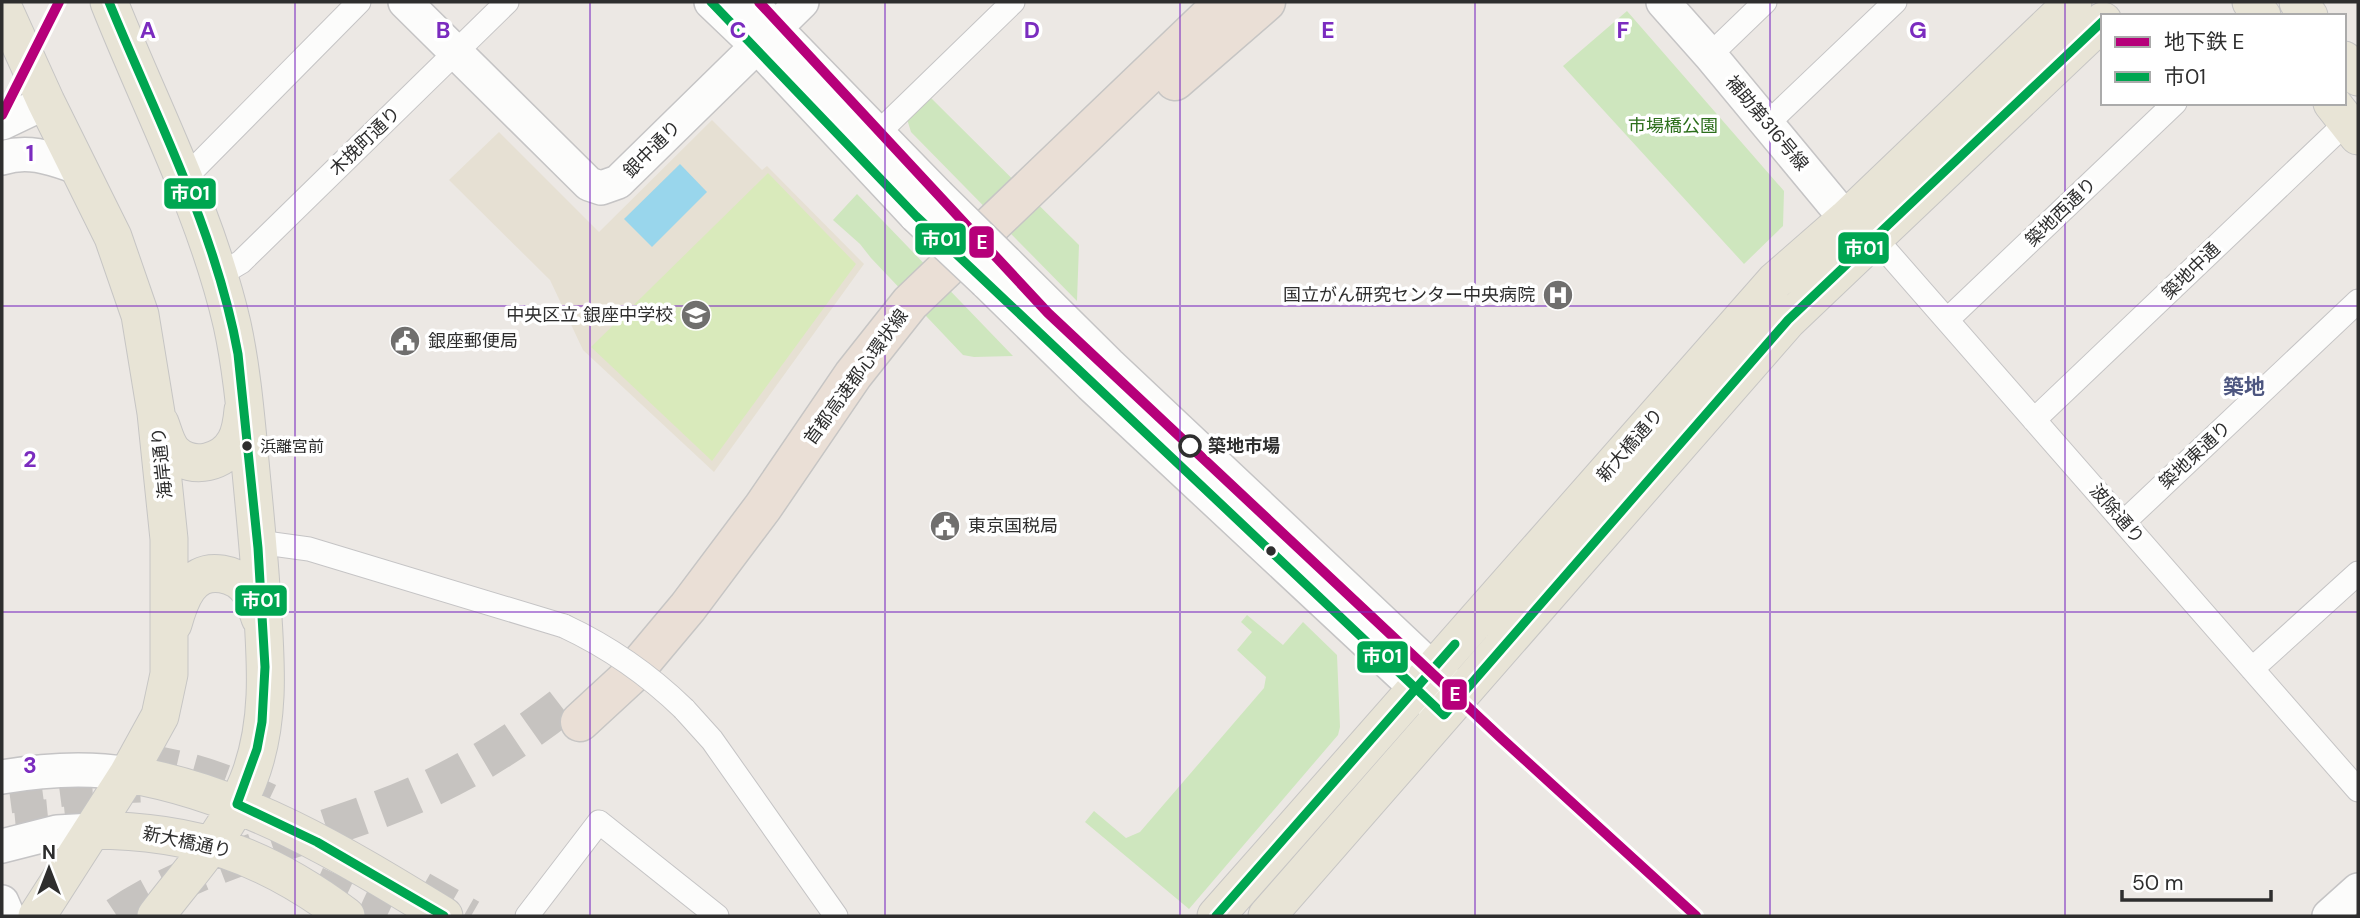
<svg xmlns="http://www.w3.org/2000/svg" width="2360" height="918" font-family="'DM Sans','Noto Sans JP',sans-serif">
<style>
.education{fill:#e6e0d3}
.green{fill:#cee6be}
.pitch{fill:#d9eabb}
.water{fill:#99d6ec}
.lines{fill:none;stroke-linecap:round;stroke-linejoin:round}
.secondary-tunnel{stroke:#c6c3c0;stroke-width:33;stroke-dasharray:33 17;stroke-linecap:butt}
.highway-tunnel{stroke:#c6c3c0;stroke-width:38;stroke-dasharray:38 19;stroke-linecap:butt}
.street-casing{stroke:#c5c4c5;stroke-width:25}
.secondary-casing{stroke:#c5c4c5;stroke-width:36}
.primary-casing{stroke:#c6c5c4;stroke-width:39}
.highway-casing{stroke:#c6c5c4;stroke-width:41}
.street{stroke:#fcfcfb;stroke-width:23}
.secondary{stroke:#fcfcfb;stroke-width:33}
.primary{stroke:#e8e4d6;stroke-width:37}
.highway{stroke:#eadfd6;stroke-width:38}
.street-bridge-casing{stroke:#c5c4c5;stroke-width:25;stroke-linecap:butt}
.secondary-bridge-casing{stroke:#c5c4c5;stroke-width:36;stroke-linecap:butt}
.street-bridge{stroke:#fcfcfb;stroke-width:23}
.secondary-bridge{stroke:#fcfcfb;stroke-width:33}
.bus-1-casing{stroke:#fff;stroke-width:14}
.bus-1{stroke:#00a651;stroke-width:9}
.metro-1-casing{stroke:#fff;stroke-width:16}
.metro-1{stroke:#b6007a;stroke-width:10}
.grid{fill:none;stroke:#7b2cbf;stroke-width:2;stroke-opacity:0.55}
.bus-dot{fill:#2e2e2e;stroke:#fff;stroke-width:2.5}
.stop-dot{fill:#fff;stroke:#2e2e2e;stroke-width:3.5}
.labels{text-anchor:middle;stroke-width:7;stroke-linejoin:round;paint-order:stroke}
.bus-label{font-size:16px;fill:#2e2e2e;stroke:#fff;text-anchor:start}
.street-label{font-size:18px;fill:#2e2e2e;stroke:#fff}
.park-label{font-size:18px;fill:#2c6e1b;stroke:#fff}
.poi-label{font-size:18px;fill:#2e2e2e;stroke:#fff;text-anchor:end}
.stop-label{font-size:18px;font-weight:bold;fill:#2e2e2e;stroke:#fff;text-anchor:start}
.quarter-label{font-size:21px;font-weight:bold;fill:#4d5680;stroke:#fff}
.grid-label{font-size:23px;text-anchor:middle;font-weight:bold;fill:#7b2cbf;stroke:#fff;stroke-width:7;stroke-linejoin:round;paint-order:stroke}
.line-badge{stroke:#fff;stroke-width:2.5}
.badge-label{font-size:19px;text-anchor:middle;font-weight:bold;fill:#fff}
</style>
<rect width="100%" height="100%" fill="#ece8e4"/>
<path class="education" d="M712,120L762,170L767,166L864,264L714,472L583,350L550,280L449,180L499,132L599,232Z"/>
<path class="green" d="M1627,11L1784,191L1783,226L1744,264L1563,66Z
M931,98L1079,245L1077,301L911,132L907,119Z
M857,194L1013,356L974,357L963,355L871,258L860,244L833,220Z
M1247,615L1283,645L1303,622L1337,655L1340,727L1338,735L1189,909L1085,822L1094,811L1126,838L1140,832L1264,688L1266,677L1237,650L1252,632L1241,622Z"/>
<path class="pitch" d="M768,173L856,264L712,461L591,347Z"/>
<path class="water" d="M680,164L707,192L652,247L624,219Z"/>
<g class="lines">
<path class="secondary-tunnel" d="M144,761C188,766 229,781 269,800
M10,797L72,789L140,786
M15,819L76,813L125,817
M316,883L387,916
M422,888L471,916"/>
<path class="highway-tunnel" d="M117,916C194,865 281,845 367,814C444,787 502,753 566,703"/>
<g class="street-casing">
<path id="street" d="M1710,55L1765,2
M1768,123L1895,2
M877,134L1013,2
M184,179L359,2
M1875,238L2358,790
M219,275L241,262L507,2
M1947,320L2175,103
M2034,420L2347,122
M2124,522L2358,301
M258,542L309,549L564,626
M2252,669L2358,573
M684,709L712,740L836,916
M527,916L599,822L717,916"/>
</g>
<g class="secondary-casing">
<path id="secondary" d="M405,2L589,184L601,188L618,182L802,2
M711,2L756,45L916,216
M750,2L938,195
M1663,2L1710,55L1846,219L1867,232
M2,123L46,102
M2,158C30,149 53,159 80,168
M1006,262L1109,364L1453,688
M986,282L1091,385L1435,706
M2,777C43,770 87,767 128,774
M2,846L57,832L93,830
M2,902L8,916
M2329,916L2358,890"/>
</g>
<g class="primary-casing">
<path id="primary" d="M109,2C151,108 206,212 232,324C241,365 245,408 249,450C253,495 258,541 261,587C265,652 273,719 248,781C228,832 188,873 156,916
M2251,2L2262,16
M2298,2L2309,16
M2,5L46,102L113,237L140,315L156,413L169,539V674L160,716L128,774L37,916
M2344,60L2358,77
M2332,103L2358,136
M160,423C164,433 166,445 174,453C193,471 224,462 235,442C241,432 242,421 243,410
M173,624C180,599 190,569 222,574C234,576 243,581 250,592C254,599 257,609 260,618
M128,774C245,794 344,855 444,916
M93,830C195,831 265,855 346,916
M1216,916L1775,281L1846,219L2073,2
M1267,916L1788,320L2103,21"/>
</g>
<g class="highway-casing">
<path id="highway" d="M1175,81L1266,2
M580,722L631,675L688,607L763,507L853,375L910,303L1224,2"/>
</g>
<use href="#street" class="street"/>
<use href="#secondary" class="secondary"/>
<use href="#primary" class="primary"/>
<use href="#highway" class="highway"/>
<g class="street-bridge-casing">
<path id="street-bridge" d="M564,626C609,647 649,675 684,709"/>
</g>
<g class="secondary-bridge-casing">
<path id="secondary-bridge" d="M938,195L1006,262
M916,216L986,282"/>
</g>
<use href="#street-bridge" class="street-bridge"/>
<use href="#secondary-bridge" class="secondary-bridge"/>
<g class="bus-1-casing">
<path id="bus-1" d="M109,2C156,117 216,231 238,354L258,548L265,667L262,722L257,749L237,804
M711,2L916,216L1444,715L1788,320L2103,21
M237,804L317,842L444,916
M1216,916L1455,644"/>
</g>
<use href="#bus-1" class="bus-1"/>
<g class="metro-1-casing">
<path id="metro-1" d="M759,2L1048,313L1501,738L1696,916
M2,115L59,2"/>
</g>
<use href="#metro-1" class="metro-1"/>
</g>
<path class="grid" d="M295,2V916M590,2V916M885,2V916M1180,2V916M1475,2V916M1770,2V916M2065,2V916M2,306H2358M2,612H2358"/>
<defs>
<g id="hospital-disc" transform="scale(1.575)"><circle r="9.5" fill="#706f6e" stroke="#fff"/><path d="M-5-5h3v3.5h4V-5h3V5h-3V1.5h-4V5h-3Z" fill="#fff"/></g>
<g id="school-disc" transform="scale(1.575)"><circle r="9.5" fill="#706f6e" stroke="#fff"/><path d="M0-5L7-2L0 1L-7-2ZM-4 1L0 2.5L4 1V4Q0 6-4 4Z" fill="#fff"/></g>
<g id="civic-disc" transform="scale(1.575)"><circle r="9.5" fill="#706f6e" stroke="#fff"/><path d="M-.6-6.5H3V-4.5H.6V-3L4-1V1h2V6H-6V1h2V-1L-.6-3ZM-1.2 2.5V6h2.4V2.5Z" fill="#fff"/></g>
</defs>
<g fill-rule="evenodd">
<use href="#hospital-disc" x="1558" y="295"/>
<use href="#school-disc" x="696" y="315"/>
<use href="#civic-disc" x="405" y="341"/>
<use href="#civic-disc" x="945" y="526"/>
</g>
<g class="bus-dot">
<circle cx="247" cy="446" r="6"/>
<circle cx="1271" cy="551" r="6"/>
</g>
<circle class="stop-dot" cx="1190" cy="446" r="10"/>
<g class="labels">
<g class="bus-label">
<text x="260" y="452">浜離宮前</text>
</g>
<g class="street-label">
<text transform="translate(1767 123) rotate(50)" y="6">補助第316号線</text>
<text transform="translate(365 141) rotate(-44)" y="6">木挽町通り</text>
<text transform="translate(652 149) rotate(-45)" y="6">銀中通り</text>
<text transform="translate(2061 212) rotate(-44)" y="6">築地西通り</text>
<text transform="translate(2191 271) rotate(-44)" y="6">築地中通</text>
<text transform="translate(856 377) rotate(-54)" y="6">首都高速都心環状線</text>
<text transform="translate(1630 445) rotate(-49)" y="6">新大橋通り</text>
<text transform="translate(2195 455) rotate(-43)" y="6">築地東通り</text>
<text transform="translate(162 463) rotate(-96)" y="6">海岸通り</text>
<text transform="translate(2117 514) rotate(49)" y="6">波除通り</text>
<text transform="translate(187 842) rotate(12)" y="6">新大橋通り</text>
</g>
<g class="park-label">
<text x="1673" y="132">市場橋公園</text>
</g>
<g class="poi-label">
<text x="1535" y="301">国立がん研究センター中央病院</text>
<text x="673" y="321">中央区立 銀座中学校</text>
<text x="428" y="347" text-anchor="start">銀座郵便局</text>
<text x="968" y="532" text-anchor="start">東京国税局</text>
</g>
<g class="stop-label">
<text x="1208" y="452">築地市場</text>
</g>
<g class="quarter-label">
<text x="2244" y="394">築地</text>
</g>
</g>
<g class="grid-label">
<text x="148" y="38">A</text>
<text x="443" y="38">B</text>
<text x="738" y="38">C</text>
<text x="1032" y="38">D</text>
<text x="1328" y="38">E</text>
<text x="1623" y="38">F</text>
<text x="1918" y="38">G</text>
<text x="30" y="161">1</text>
<text x="30" y="467">2</text>
<text x="30" y="773">3</text>
</g>
<g class="line-badge">
<rect x="163" y="177" width="54" height="33" rx="7" fill="#00a651"/>
<rect x="914" y="222" width="53" height="34" rx="7" fill="#00a651"/>
<rect x="968" y="225" width="27" height="34" rx="7" fill="#b6007a"/>
<rect x="1837" y="231" width="53" height="34" rx="7" fill="#00a651"/>
<rect x="234" y="584" width="54" height="33" rx="7" fill="#00a651"/>
<rect x="1356" y="640" width="53" height="34" rx="7" fill="#00a651"/>
<rect x="1441" y="678" width="27" height="33" rx="7" fill="#b6007a"/>
</g>
<g class="badge-label">
<text x="190" y="200">市01</text>
<text x="941" y="246">市01</text>
<text x="982" y="249">E</text>
<text x="1864" y="255">市01</text>
<text x="261" y="607">市01</text>
<text x="1382" y="663">市01</text>
<text x="1455" y="701">E</text>
</g>
<rect width="2360" height="918" fill="none" stroke="#2e2e2e" stroke-width="7"/>
<rect x="2101" y="14" width="245" height="91" fill="#ffffff" stroke="#ababab" stroke-width="2"/>
<rect x="2115" y="37" width="35" height="10" fill="#b6007a" stroke="#ababab" stroke-width="2"/>
<text x="2164" y="49" font-size="21" fill="#2e2e2e">地下鉄 E</text>
<rect x="2115" y="72" width="35" height="10" fill="#00a651" stroke="#ababab" stroke-width="2"/>
<text x="2164" y="84" font-size="21" fill="#2e2e2e">市01</text>
<g transform="translate(49 869)" stroke="#ffffff" stroke-width="5" paint-order="stroke">
<path d="M0-5L12 26L0 18L-12 26Z" fill="#2e2e2e"/>
<text y="-10" font-size="19" font-weight="bold" text-anchor="middle" fill="#2e2e2e">N</text>
</g>
<path d="M2122 890v10h149v-10" fill="none" stroke="#2e2e2e" stroke-width="3.5"/>
<text x="2132" y="890" font-size="21" fill="#2e2e2e" stroke="#ffffff" stroke-width="5" paint-order="stroke">50 m</text>
</svg>
